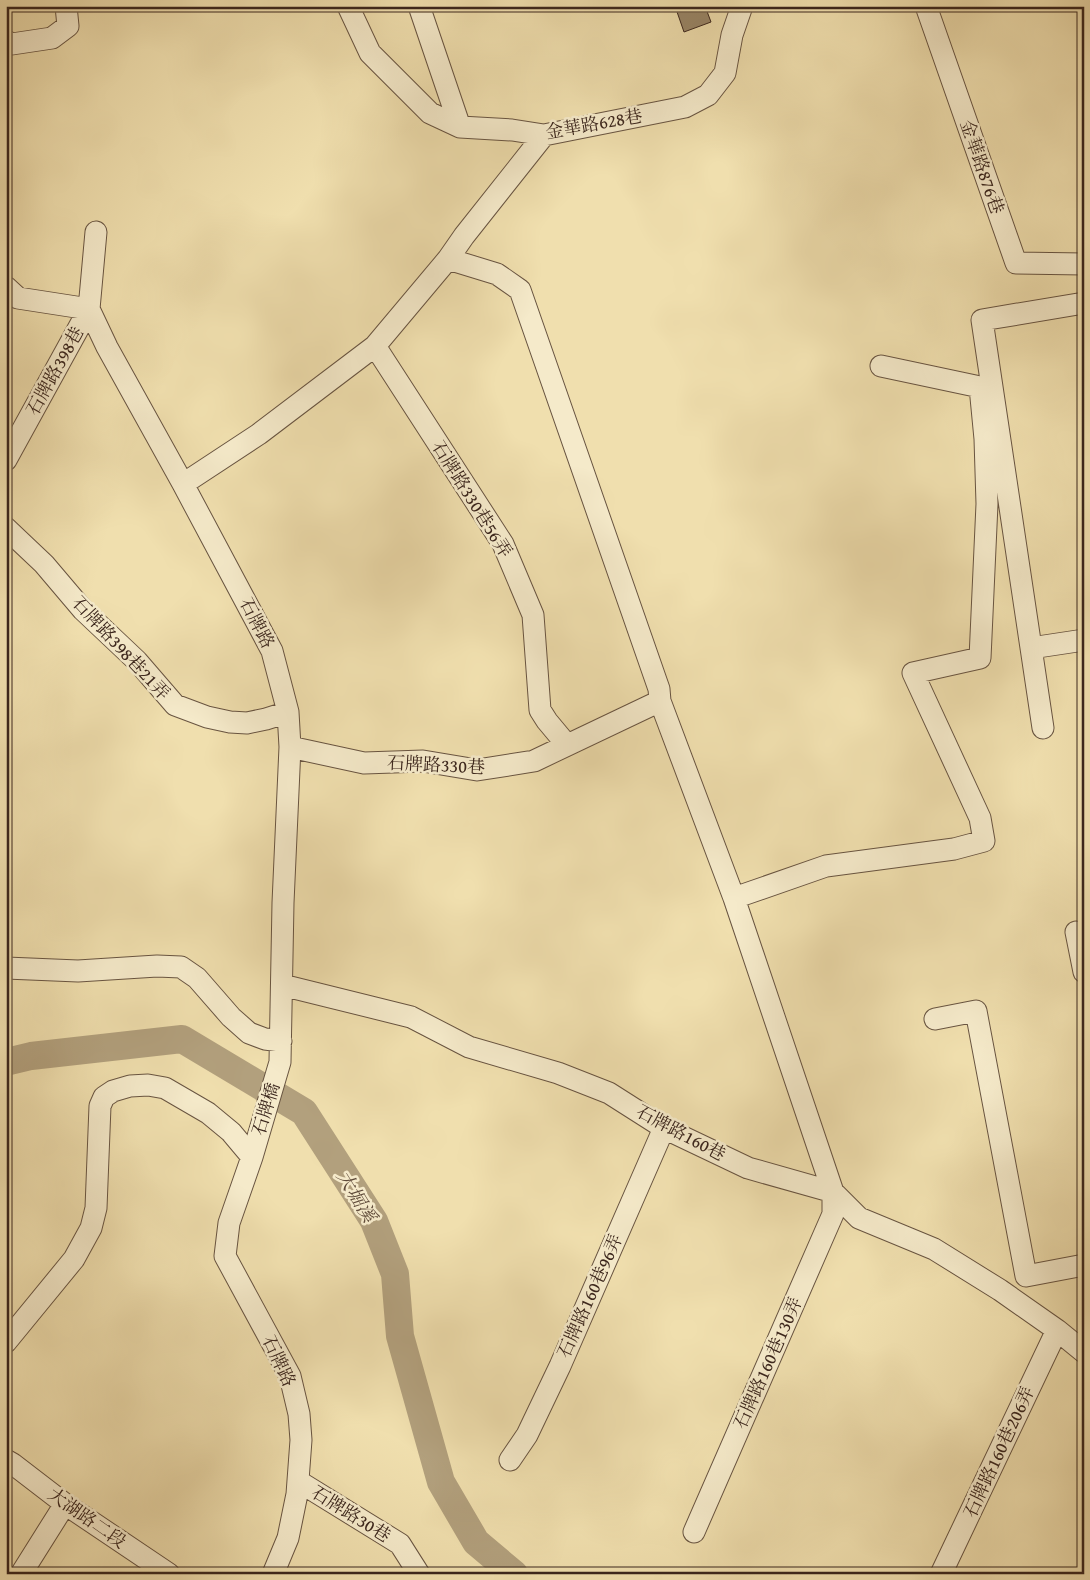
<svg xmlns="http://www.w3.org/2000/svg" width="1090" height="1580" font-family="'Gentium Book Plus','Noto Serif TC',serif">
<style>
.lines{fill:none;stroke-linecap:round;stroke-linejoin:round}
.river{stroke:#b2a07d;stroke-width:28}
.building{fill:#998668;stroke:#3b261d}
.minor-casing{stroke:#685441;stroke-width:23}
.minor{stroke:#f5eaca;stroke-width:21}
.labels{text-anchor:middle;stroke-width:5;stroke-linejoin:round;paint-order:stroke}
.street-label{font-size:18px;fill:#3b261d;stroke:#f5eaca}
.water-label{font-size:19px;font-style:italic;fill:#5f4b3a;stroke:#f5eaca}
</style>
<rect width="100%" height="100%" fill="#f0dfae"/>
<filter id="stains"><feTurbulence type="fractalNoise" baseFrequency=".004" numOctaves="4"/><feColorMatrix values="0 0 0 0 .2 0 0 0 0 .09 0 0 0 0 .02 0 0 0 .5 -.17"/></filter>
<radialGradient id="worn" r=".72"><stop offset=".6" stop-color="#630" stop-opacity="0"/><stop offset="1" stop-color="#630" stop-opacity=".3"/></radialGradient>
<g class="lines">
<path class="river" d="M6,1062L31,1056L182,1039L304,1112L374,1221L395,1274L400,1336L441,1482L476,1542L514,1574"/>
</g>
<path class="building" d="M675,6H705L711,22L684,32Z"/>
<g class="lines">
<g class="minor-casing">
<path id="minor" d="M348,6L370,53L430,113L460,127L512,130L544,135L685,107L708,95L725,73L732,35L742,6
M419,6L460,127
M926,6L1016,263L1084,264
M6,41L12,44L52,38L68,26L66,6
M448,259L497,274L520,290L659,689L660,701L734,898L833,1192V1214L694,1532
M6,287L18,298L89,309L107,347L183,484L272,651L288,712L290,747L283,903L280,1062L252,1157L229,1223L225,1256L290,1376L299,1414L301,1440L297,1494L288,1538L273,1574
M375,346L503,544L533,615L540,710L547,721L567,745
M6,460L89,309L96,232
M183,484L259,434L375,346L448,259L464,236L544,135
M6,528L44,564L83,610L137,661L175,705L207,717L230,722L247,723L266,719L288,712
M1031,648L1084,640
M1043,728L982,320L1084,303
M290,747L364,763L423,761L477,770L534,761L660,701
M734,898L826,866L954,849L984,841L980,818L913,673L980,658L987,504L985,439L980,387L881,366
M1076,932L1084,972
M6,968L78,971L157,966L181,967L197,978L231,1017L249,1033L265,1039L281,1041
M282,985L411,1017L469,1047L558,1073L609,1093L664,1128L748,1168L833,1192L859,1218L934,1249L1000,1290L1057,1330L1084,1352
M935,1019L976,1011L1026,1276L1084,1265
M6,1342L74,1259L91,1228L96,1208L100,1106L104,1097L113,1091L130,1086L148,1085L165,1088L208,1113L231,1132L252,1157
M6,1460L13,1464L65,1504L169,1574
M510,1460L527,1435L560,1366L664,1128
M298,1481L400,1544L419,1574
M21,1574L65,1504
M941,1574L1057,1330"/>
</g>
<use href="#minor" class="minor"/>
</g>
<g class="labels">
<g class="street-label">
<text transform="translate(594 124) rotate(-10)" y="6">金華路628巷</text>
<text transform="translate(982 167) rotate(71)" y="6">金華路876巷</text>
<text transform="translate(55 371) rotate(-61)" y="6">石牌路398巷</text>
<text transform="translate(472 499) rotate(58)" y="6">石牌路330巷56弄</text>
<text transform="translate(257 623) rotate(63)" y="6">石牌路</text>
<text transform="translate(121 648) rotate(47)" y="6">石牌路398巷21弄</text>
<text transform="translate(436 765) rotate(3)" y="6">石牌路330巷</text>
<text transform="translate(266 1109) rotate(-73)" y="6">石牌橋</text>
<text transform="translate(681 1133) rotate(28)" y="6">石牌路160巷</text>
<text transform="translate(590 1296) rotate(-66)" y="6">石牌路160巷96弄</text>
<text transform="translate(279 1361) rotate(65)" y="6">石牌路</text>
<text transform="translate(768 1363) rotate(-66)" y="6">石牌路160巷130弄</text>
<text transform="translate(999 1452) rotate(-65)" y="6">石牌路160巷206弄</text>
<text transform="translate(351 1514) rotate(32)" y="6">石牌路30巷</text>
<text transform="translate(87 1518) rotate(35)" y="6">大湖路二段</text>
</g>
<g class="water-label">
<text transform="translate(357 1196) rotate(58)" y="7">大堀溪</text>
</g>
</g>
<rect width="1090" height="1580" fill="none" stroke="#f0dfae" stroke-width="25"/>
<rect x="8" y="8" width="1075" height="1565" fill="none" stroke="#3b261d" stroke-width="2.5"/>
<rect x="12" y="12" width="1065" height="1555" fill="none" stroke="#3b261d"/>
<rect width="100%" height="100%" filter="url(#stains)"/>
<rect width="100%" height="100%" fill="url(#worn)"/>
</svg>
